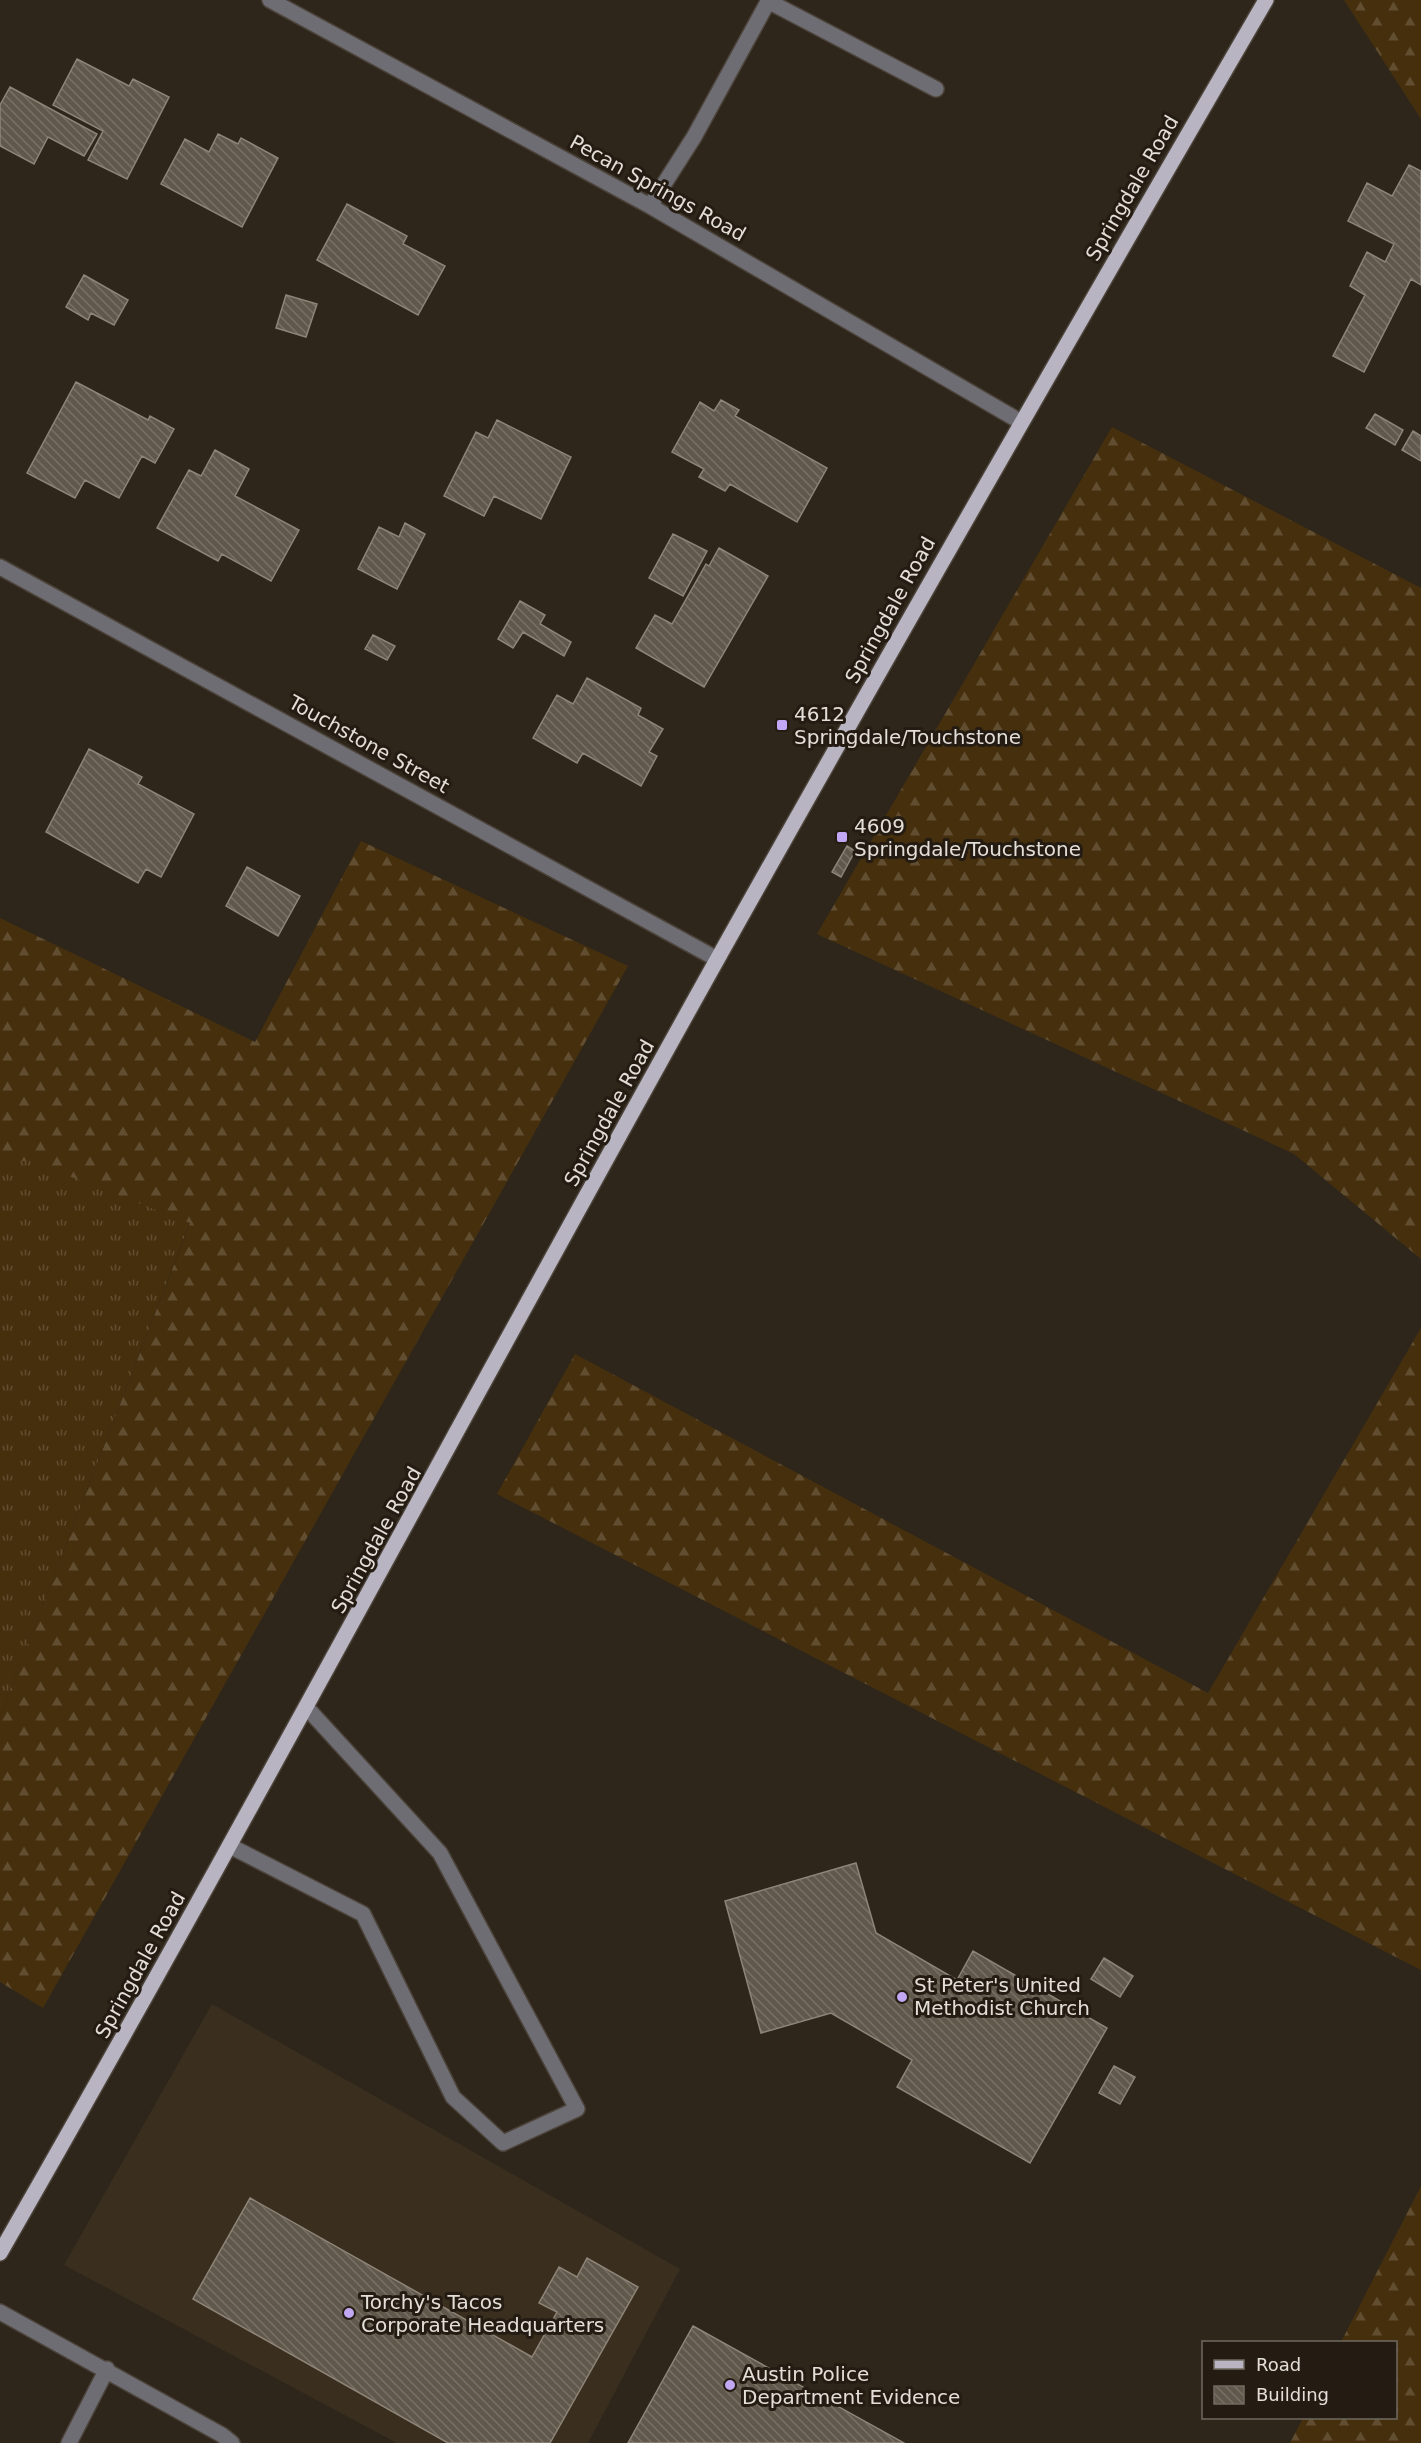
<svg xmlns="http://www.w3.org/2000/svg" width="1421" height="2443" font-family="'DejaVu Sans',sans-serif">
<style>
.built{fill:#3a2f1f}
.grass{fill:url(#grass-tufts)}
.forest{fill:url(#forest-firs)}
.building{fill:url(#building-back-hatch);stroke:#8e8478;stroke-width:1.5}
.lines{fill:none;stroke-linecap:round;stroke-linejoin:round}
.minor-casing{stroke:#4b4339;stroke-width:18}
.major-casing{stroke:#4b4339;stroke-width:18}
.minor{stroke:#6f6d74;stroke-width:15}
.major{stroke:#b8b4c1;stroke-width:15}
.poi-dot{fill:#c2a7f2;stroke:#241c12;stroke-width:2}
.labels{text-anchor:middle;stroke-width:6;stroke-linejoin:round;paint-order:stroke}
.street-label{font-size:20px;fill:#e3ded7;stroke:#241c12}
.poi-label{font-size:20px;fill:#e3ded7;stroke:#241c12;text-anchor:start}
</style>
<defs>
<pattern id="grass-tufts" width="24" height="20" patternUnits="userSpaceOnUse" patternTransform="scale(1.5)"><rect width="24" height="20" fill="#462f0d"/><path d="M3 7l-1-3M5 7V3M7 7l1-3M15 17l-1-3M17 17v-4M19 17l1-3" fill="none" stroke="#614d30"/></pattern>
<pattern id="forest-firs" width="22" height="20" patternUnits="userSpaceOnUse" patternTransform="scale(1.5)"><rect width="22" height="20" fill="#462f0d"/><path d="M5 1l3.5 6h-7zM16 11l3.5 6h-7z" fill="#614d30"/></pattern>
<pattern id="building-back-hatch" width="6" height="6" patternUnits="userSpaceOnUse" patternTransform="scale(1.5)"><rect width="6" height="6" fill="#61584c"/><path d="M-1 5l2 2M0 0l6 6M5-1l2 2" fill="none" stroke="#787065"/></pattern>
</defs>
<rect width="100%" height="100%" fill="#2e261b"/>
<path class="built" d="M212,2004L680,2269L588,2443H397L64,2265Z"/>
<path class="grass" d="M0,1161H30L190,1222L0,1716Z"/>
<path class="forest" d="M1344,0H1421V119Z
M1112,427L1421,588V1259L1294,1154L817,934Z
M361,841L628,966L43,2008L0,1982V1716L190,1223L30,1161H0V918L255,1042Z
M1421,1328V1970L497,1494L575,1354L1208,1693Z
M1421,2186V2443H1290L1303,2418H1396V2342H1341Z"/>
<path class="building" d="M77,59L129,86L133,79L169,97L127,179L88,160L103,131L53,105Z
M10,87L97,134L84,156L48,137L34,164L0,146V105Z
M218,134L238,144L241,138L278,158L242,227L161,184L185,139L209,152Z
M1409,165L1421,171V285L1411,279L1364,372L1333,356L1365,295L1350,286L1367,252L1385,262L1394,244L1348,221L1367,183L1392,196Z
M347,204L407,236L403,244L445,266L418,315L317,260Z
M84,275L128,300L114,325L91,313L88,320L66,307Z
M286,295L317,304L306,337L276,328Z
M76,382L148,420L150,416L174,429L155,463L142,456L119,498L85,480L75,498L27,473Z
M721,400L739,410L735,416L827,468L797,522L730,484L725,491L699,477L704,469L672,452L700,402L714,411Z
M1375,414L1403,430L1395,445L1366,428Z
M497,420L571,457L541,519L494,496L484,516L444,496L476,432L488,438Z
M1413,431L1421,436V461L1402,450Z
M215,450L249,469L235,496L299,530L271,581L222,554L218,561L157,528L189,470L201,476Z
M405,523L425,534L397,589L358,569L379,527L399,537Z
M673,534L707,551L683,596L649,578Z
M719,548L768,576L704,687L636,648L655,615L672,624L706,564L709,566Z
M520,601L545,615L540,624L571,642L564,656L523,632L513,648L498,639Z
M373,635L395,646L387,660L365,649Z
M587,678L641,708L638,715L663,729L649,752L657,756L641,786L583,753L577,763L533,738L557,695L573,704Z
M89,749L142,777L138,784L194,814L161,877L146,869L138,883L46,832Z
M847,846L855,851L841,877L832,872Z
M247,867L300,896L278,936L226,906Z
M856,1863L876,1933L957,1980L973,1951L1107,2028L1030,2163L897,2087L912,2060L831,2013L761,2033L725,1901Z
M1104,1958L1133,1976L1120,1997L1091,1979Z
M1114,2066L1135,2077L1120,2104L1099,2093Z
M250,2198L532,2357L557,2312L539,2303L559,2267L577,2277L587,2258L638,2287L550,2443H448L193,2299Z
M693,2326L904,2443H628Z"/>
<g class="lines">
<g class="minor-casing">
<path id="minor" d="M270,0L650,206L1021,422
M768,1L936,89
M650,206L694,137L769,0
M0,567L717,959
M230,1846L363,1914L453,2097L503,2143L577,2109L440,1853L307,1708
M0,2312L222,2435L232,2443
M69,2443L107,2369"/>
</g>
<g class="major-casing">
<path id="major" d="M0,2253C246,1825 477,1389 718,958C898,637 1081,318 1266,0"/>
</g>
<use href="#minor" class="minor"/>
<use href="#major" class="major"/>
</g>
<g class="poi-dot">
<rect x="776" y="719" width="12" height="12" rx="3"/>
<rect x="836" y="831" width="12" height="12" rx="3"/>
<circle cx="902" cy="1997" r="6"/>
<circle cx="349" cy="2313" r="6"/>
<circle cx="730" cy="2385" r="6"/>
</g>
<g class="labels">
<g class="street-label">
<text transform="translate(658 188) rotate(29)" y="7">Pecan Springs Road</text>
<text transform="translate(1132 188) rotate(-60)" y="7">Springdale Road</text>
<text transform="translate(890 610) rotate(-61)" y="7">Springdale Road</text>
<text transform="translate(369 744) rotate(29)" y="7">Touchstone Street</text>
<text transform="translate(609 1113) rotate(-61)" y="7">Springdale Road</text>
<text transform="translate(376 1540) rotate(-61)" y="7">Springdale Road</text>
<text transform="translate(140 1965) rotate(-61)" y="7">Springdale Road</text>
</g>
<g class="poi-label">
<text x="794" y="721">4612<tspan x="794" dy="23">Springdale/Touchstone</tspan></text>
<text x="854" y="833">4609<tspan x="854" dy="23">Springdale/Touchstone</tspan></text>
<text x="914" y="1992">St Peter's United<tspan x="914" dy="23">Methodist Church</tspan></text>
<text x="361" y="2309">Torchy's Tacos<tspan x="361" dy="23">Corporate Headquarters</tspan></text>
<text x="742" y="2381">Austin Police<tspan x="742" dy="23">Department Evidence</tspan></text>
</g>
</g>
<rect x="1202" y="2341" width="195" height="78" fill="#241c12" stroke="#706a61" stroke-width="1.5"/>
<rect x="1214" y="2360" width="30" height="9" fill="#b8b4c1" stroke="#706a61" stroke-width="1.5"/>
<text x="1256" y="2371" font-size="18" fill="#e3ded7">Road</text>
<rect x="1214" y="2386" width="30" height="18" fill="url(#building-back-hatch)" stroke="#706a61" stroke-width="1.5"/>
<text x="1256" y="2401" font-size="18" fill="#e3ded7">Building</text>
</svg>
